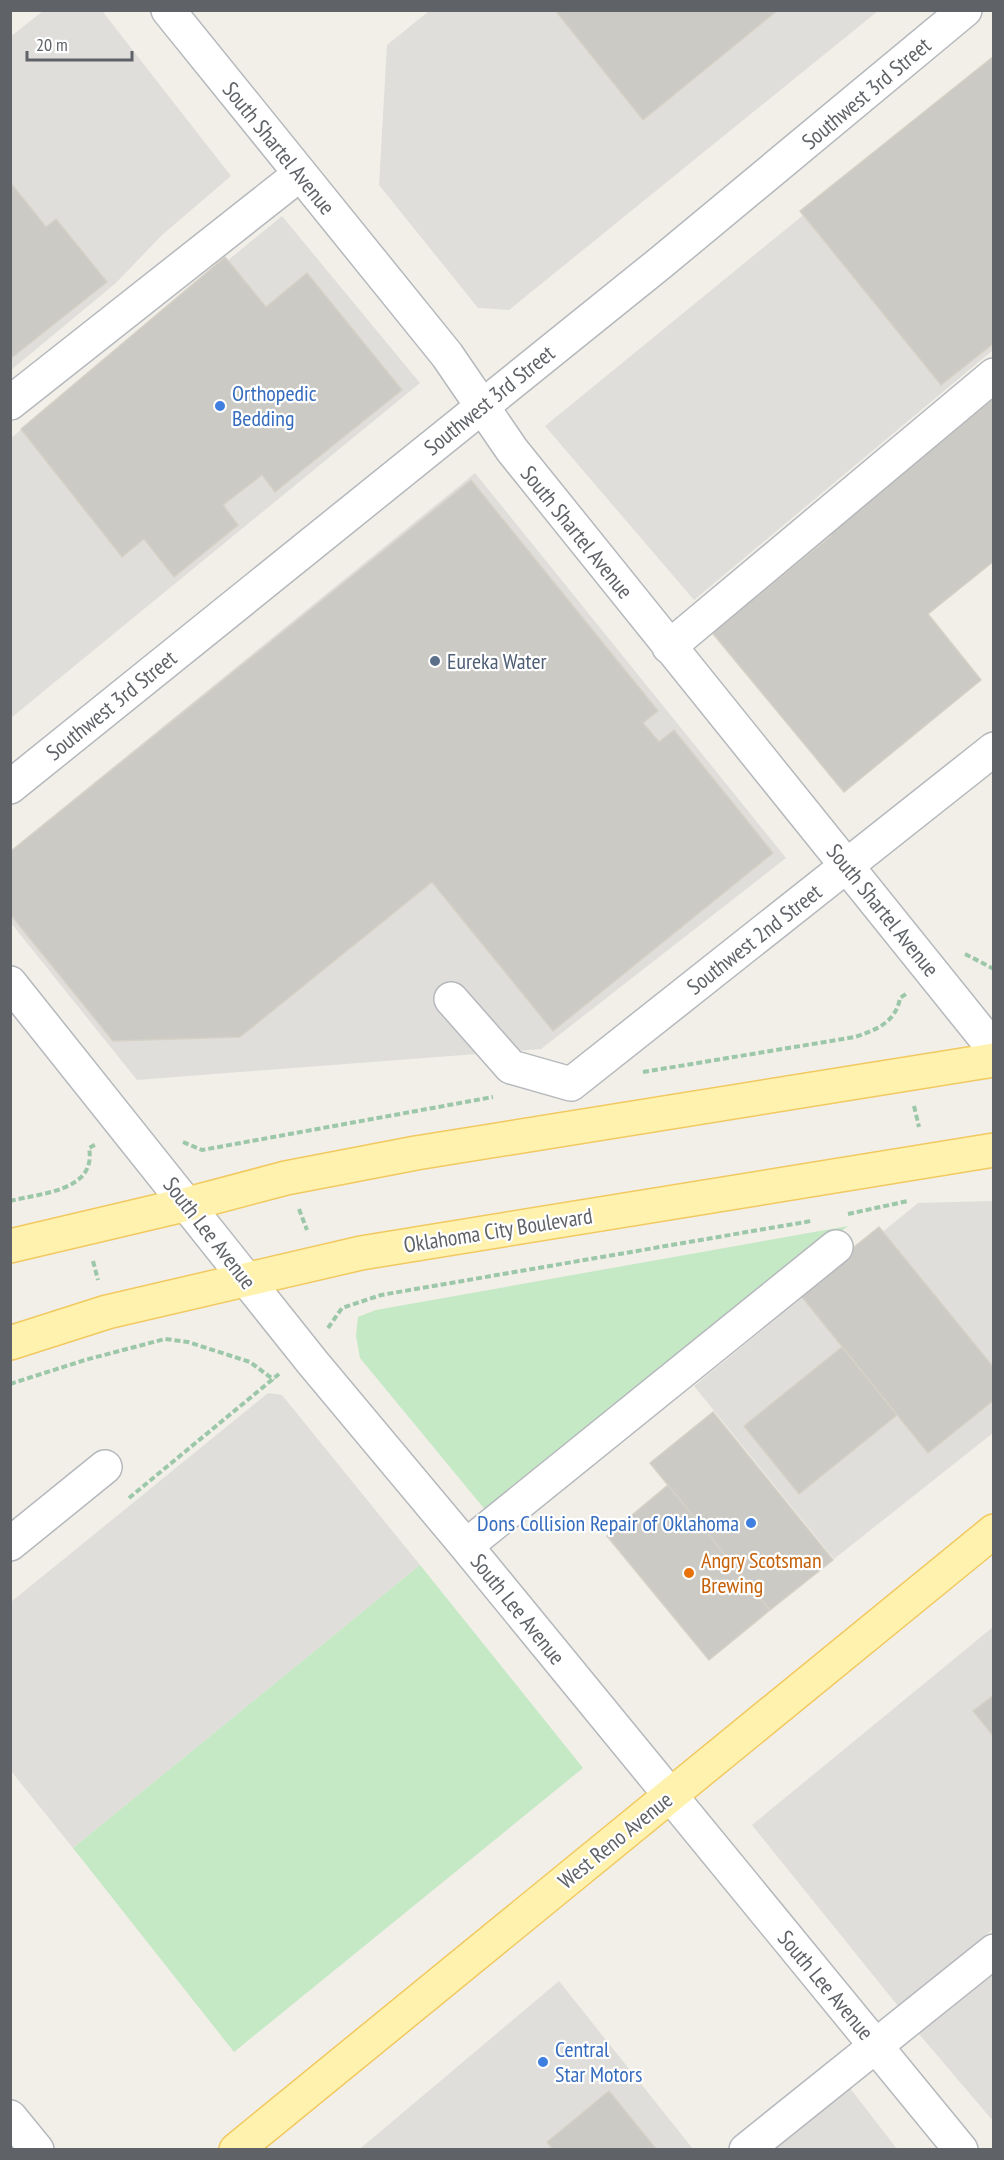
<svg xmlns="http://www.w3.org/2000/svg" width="1004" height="2160" font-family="'PT Sans Narrow',sans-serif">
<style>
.industrial{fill:#e0deda}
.green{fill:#c5e8c5}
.building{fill:#cccac5;stroke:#d6d1c6;stroke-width:1.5}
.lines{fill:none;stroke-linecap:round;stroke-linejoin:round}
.minor-casing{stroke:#b5b8bc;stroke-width:36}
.major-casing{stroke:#f2c960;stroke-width:36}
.path{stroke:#9cc7a9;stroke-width:4;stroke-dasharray:6 3;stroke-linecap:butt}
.minor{stroke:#fff;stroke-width:33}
.major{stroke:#fff2af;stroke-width:33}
.shop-dot{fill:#3f7fe0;stroke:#fff;stroke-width:2}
.service-dot{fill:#5c6f8a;stroke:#fff;stroke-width:2}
.food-dot{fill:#e8710a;stroke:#fff;stroke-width:2}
.labels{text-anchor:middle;stroke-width:4.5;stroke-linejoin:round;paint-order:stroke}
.street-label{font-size:22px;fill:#5f6368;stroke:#fff}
.shop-label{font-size:22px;fill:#366cbe;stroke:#fff;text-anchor:start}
.service-label{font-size:22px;fill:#4e5e75;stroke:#fff;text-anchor:start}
.food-label{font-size:22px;fill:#c56008;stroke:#fff;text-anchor:start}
</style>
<rect width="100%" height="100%" fill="#f1efe8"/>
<path class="industrial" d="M43,11L103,12L231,176L162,235L116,283L11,370L10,37Z
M429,11H878L509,310L478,308L379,185L387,45Z
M993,60V350L694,600L545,426Z
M282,216L420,383L11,718V438Z
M475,473L786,858L541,1049L137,1080L11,923V850Z
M993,1201V1433L834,1559L694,1386L918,1203Z
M268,1393L282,1395L420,1565L73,1848L11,1771V1602Z
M993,1627V1929L898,2006L752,1825Z
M993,1973V2121L919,2034Z
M559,1981L693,2149L358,2150L368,2142Z
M850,2088L897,2149H774Z"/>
<path class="green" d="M848,1226L487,1512L360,1358L356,1336L358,1317L376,1310Z
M420,1565L583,1768L234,2052L73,1848Z"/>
<path class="building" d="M555,10H778L643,120Z
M994,56V343L941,385L800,211Z
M10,182L46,227L56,219L107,282L10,359Z
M225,257L266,307L307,273L402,390L275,492L262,475L223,505L238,525L174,577L144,539L122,557L21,429Z
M994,382V561L928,614L981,680L844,792L705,624L748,589L755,598L831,536L821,524Z
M471,480L658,711L643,723L659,742L674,730L773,853L553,1031L432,882L240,1037L113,1041L10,914V852Z
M879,1227L994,1368V1400L928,1453L798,1292Z
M842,1347L897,1415L799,1494L744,1426Z
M713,1412L833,1560L770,1610L650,1463Z
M668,1485L770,1610L709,1660L607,1536Z
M994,1695V1737L973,1711Z
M609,2091L657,2150H553L547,2142Z"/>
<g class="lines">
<g class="minor-casing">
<path id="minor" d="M168,10L447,355L512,450L994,1049
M10,403L300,174
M669,647L994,375
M10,787L659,264L965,10
M10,983L313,1363L466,1546L961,2150
M451,999L511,1067L571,1084L994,749
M10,1544L105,1467
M466,1546L836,1247
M10,2117L37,2150
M746,2150L994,1951"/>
</g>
<g class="major-casing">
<path id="major" d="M10,1246L188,1204L286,1178L416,1153L994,1060
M10,1343L107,1312L361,1253L994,1150
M236,2150L994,1531"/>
</g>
<path class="path" d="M965,954L994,969
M643,1072L855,1037C876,1030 896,1022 900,998L906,994
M914,1106L919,1127
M183,1142L202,1150L493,1097
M10,1201C41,1193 97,1191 89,1148L96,1144
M299,1209L307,1230
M848,1214L908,1201
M93,1261L98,1280
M328,1328L342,1308L381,1295L811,1221
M10,1384L85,1360L165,1339L188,1342L250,1362L274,1380
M129,1498L279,1374"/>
<use href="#minor" class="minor"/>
<use href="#major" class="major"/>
</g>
<g class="shop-dot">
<circle cx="220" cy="406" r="6"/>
<circle cx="751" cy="1523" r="6"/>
<circle cx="543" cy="2062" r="6"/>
</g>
<circle class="service-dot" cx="435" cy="661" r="6"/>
<circle class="food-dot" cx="689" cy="1573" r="6"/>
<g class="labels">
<g class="street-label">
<text transform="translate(866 93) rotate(-40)" y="8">Southwest 3rd Street</text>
<text transform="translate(279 148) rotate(51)" y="8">South Shartel Avenue</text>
<text transform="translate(489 400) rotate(-39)" y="8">Southwest 3rd Street</text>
<text transform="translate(577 532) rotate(51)" y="8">South Shartel Avenue</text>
<text transform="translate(111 705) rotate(-39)" y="8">Southwest 3rd Street</text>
<text transform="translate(883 910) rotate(51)" y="8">South Shartel Avenue</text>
<text transform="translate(754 939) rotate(-38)" y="8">Southwest 2nd Street</text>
<text transform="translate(498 1230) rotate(-9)" y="8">Oklahoma City Boulevard</text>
<text transform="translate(210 1233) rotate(52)" y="8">South Lee Avenue</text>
<text transform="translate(518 1609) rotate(51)" y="8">South Lee Avenue</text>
<text transform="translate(615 1840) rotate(-39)" y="8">West Reno Avenue</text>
<text transform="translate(826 1985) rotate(50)" y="8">South Lee Avenue</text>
</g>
<g class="shop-label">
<text x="232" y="401">Orthopedic<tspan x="232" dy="25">Bedding</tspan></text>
<text x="739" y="1531" text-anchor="end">Dons Collision Repair of Oklahoma</text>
<text x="555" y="2057">Central<tspan x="555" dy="25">Star Motors</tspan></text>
</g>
<g class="service-label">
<text x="447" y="669">Eureka Water</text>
</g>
<g class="food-label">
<text x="701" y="1568">Angry Scotsman<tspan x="701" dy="25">Brewing</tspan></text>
</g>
</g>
<rect width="1004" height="2160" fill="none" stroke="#5f6368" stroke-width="24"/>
<path d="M27 51v9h105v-9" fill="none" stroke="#5f6368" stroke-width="3"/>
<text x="36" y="51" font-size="18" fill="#5f6368" stroke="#ffffff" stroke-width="4.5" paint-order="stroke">20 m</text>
</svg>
